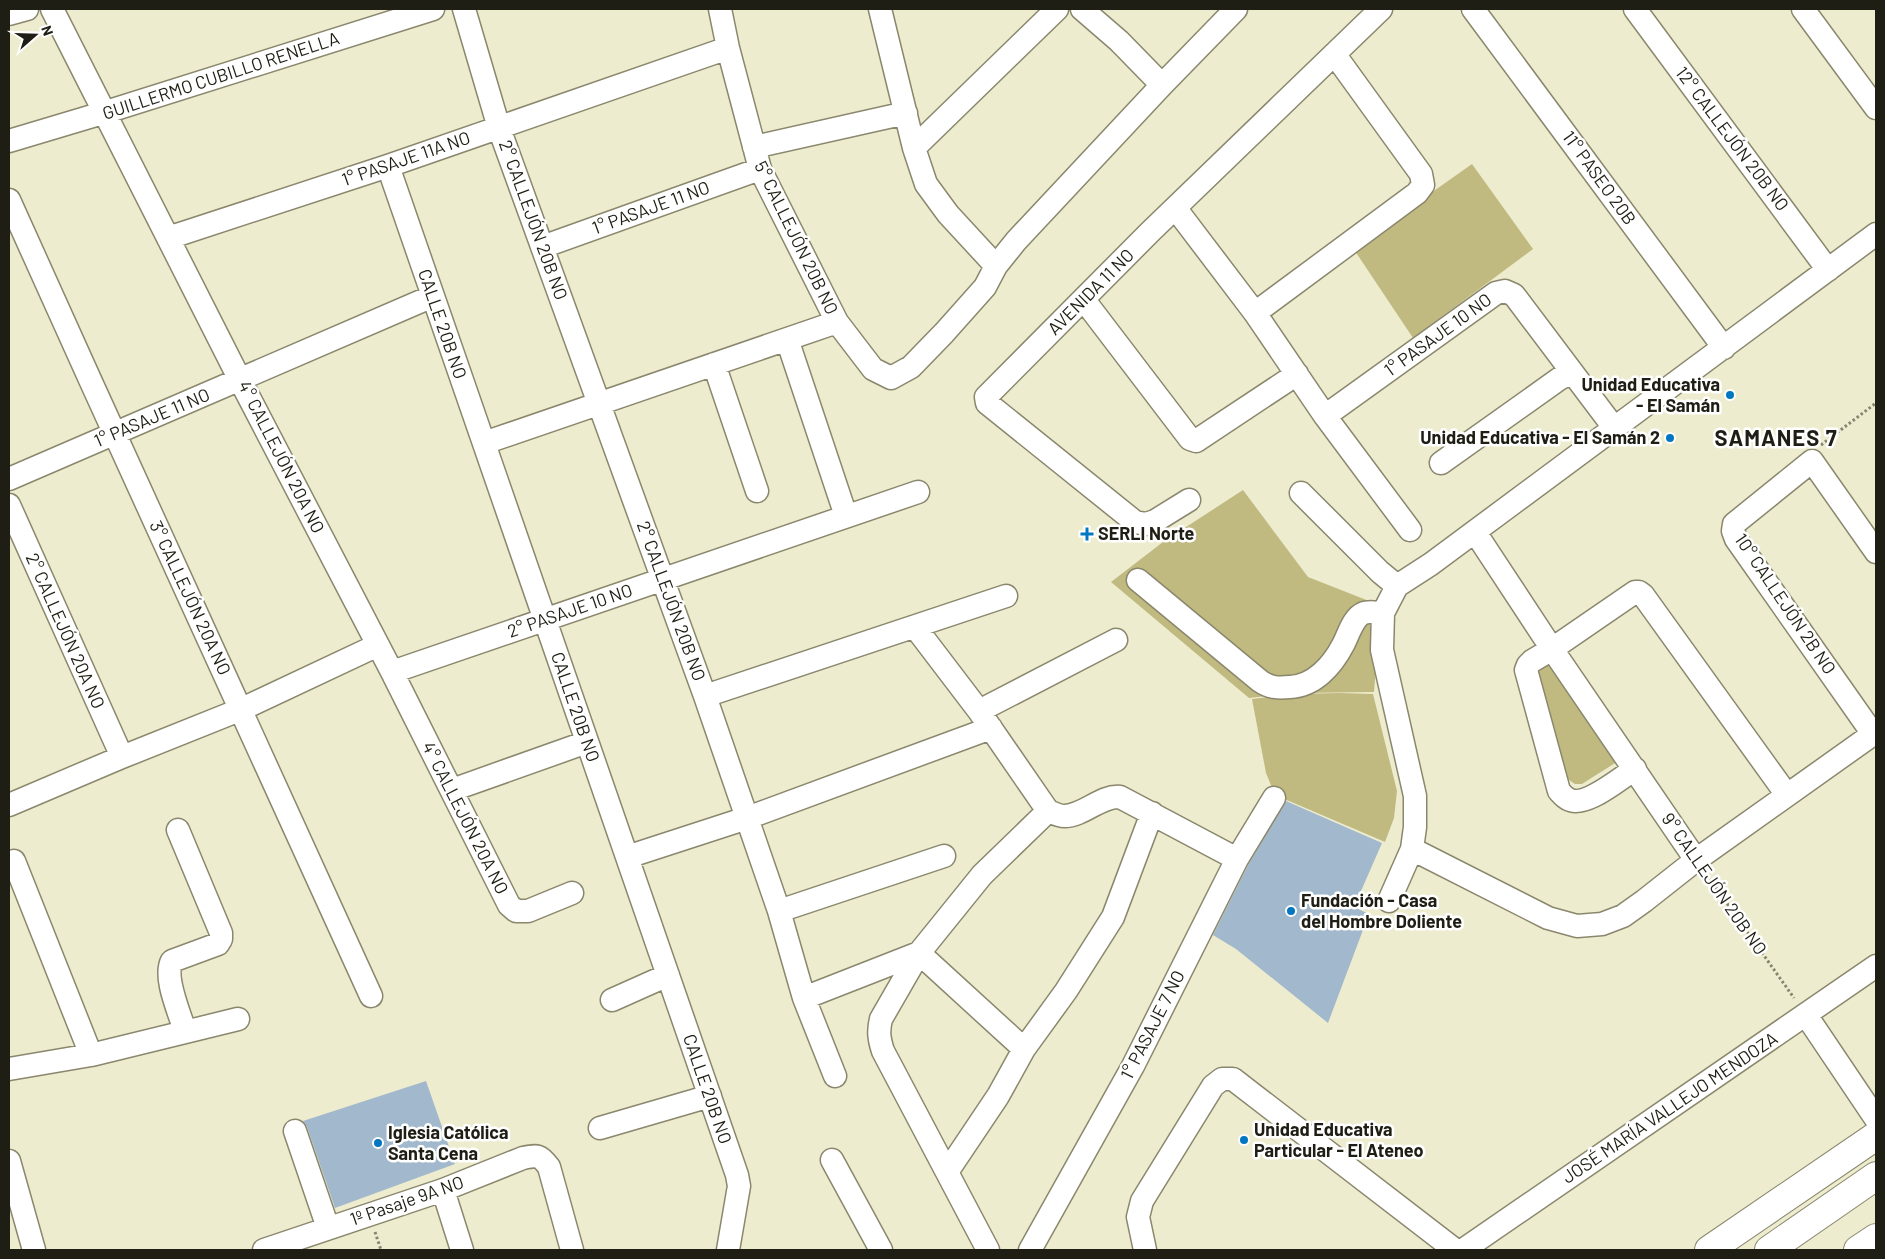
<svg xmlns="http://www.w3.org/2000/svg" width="1885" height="1259" font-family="Barlow,sans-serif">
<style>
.green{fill:#c0ba81}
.building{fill:#a2b8cc}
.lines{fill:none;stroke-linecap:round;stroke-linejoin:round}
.minor-casing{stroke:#8a876d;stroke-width:25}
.major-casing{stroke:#8a876d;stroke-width:30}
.highway-casing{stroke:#8a876d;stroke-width:30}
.path{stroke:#868571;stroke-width:3;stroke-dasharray:2.5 2.5;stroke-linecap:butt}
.minor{stroke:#fff;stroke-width:22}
.major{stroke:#fff;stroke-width:28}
.highway{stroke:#fff;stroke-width:28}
.poi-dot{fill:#0276c0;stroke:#fff;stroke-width:2}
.labels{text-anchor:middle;stroke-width:5;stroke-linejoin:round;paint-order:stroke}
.street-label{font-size:18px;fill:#1f1e14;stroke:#fff}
.poi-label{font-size:18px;font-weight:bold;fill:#1f1e14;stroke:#fff;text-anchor:start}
.district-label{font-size:22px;font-weight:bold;letter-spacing:1px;fill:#1f1e14;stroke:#fff}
</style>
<rect width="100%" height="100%" fill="#eeeccf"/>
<path class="green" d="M1472,164L1533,249L1413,338L1353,248Z
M1243,490L1308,577L1369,601L1370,624L1376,666L1374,692L1295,693L1249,698L1111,582L1163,542Z
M1552,656L1623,758L1582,784H1575L1566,778L1537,667Z
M1340,693L1373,694L1397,791L1394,818L1385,842L1275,795L1266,773L1252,699L1294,694Z"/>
<path class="building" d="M1286,801L1382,843L1354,907L1369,914L1328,1023L1236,949L1213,935L1248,865Z
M426,1081L455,1164L335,1208L307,1127L303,1121Z"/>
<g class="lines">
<g class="minor-casing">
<path id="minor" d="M52,9L240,380L392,672L509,905L516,911H528L572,893
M464,9L499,128L705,696L779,911L804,998L835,1076
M720,9L728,48L760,169L837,322L873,369L891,378L911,367L944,333L985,287L996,266L1016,241L1162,85L1236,9
M880,9L914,148L926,184L948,214L996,266
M1082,9L1119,41L1162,85
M1473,9L1724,348
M1635,9L1828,270
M1803,9L1876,108
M9,14L27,9
M9,141L106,112L433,9
M754,147L906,113
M914,148L1057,9
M388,166L737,1175L739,1186L728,1250
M9,200C128,466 251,730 371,996
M1176,209L1255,313L1325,416L1410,530
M168,238L388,166L728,48
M542,247L760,169
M1084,300L1190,439L1196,441L1297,374
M1255,313L1417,193L1423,185L1421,174L1335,55
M787,339L846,516
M714,364L757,491
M1325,416L1496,293L1505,291L1514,295L1615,429
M484,443L837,322
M1441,463L1559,379L1572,372
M9,479L433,296
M1301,493L1380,572L1397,586
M1189,500L1155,521L1146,524L1135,522L987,403L986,397L1150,232L1381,9
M9,505L122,757
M1475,532L1552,649L1696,860
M1138,580L1260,681C1270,688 1278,688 1290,687C1314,686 1332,666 1343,645C1348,636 1353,617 1364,613C1369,611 1378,613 1383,613
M915,627L979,711L1048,811L982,875L919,953L881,1019C878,1031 879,1039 883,1051L988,1250
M392,672L918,492
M705,696L1006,596
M979,711L1116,640
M1873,734L1736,539L1733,531L1734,524L1812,461L1876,552
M1635,769C1620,778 1585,809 1568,799C1564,797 1561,793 1559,791L1526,670L1528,665L1532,661L1552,649L1635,592H1639L1643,595L1787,795
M452,790L587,742
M9,805L122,757L242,709L378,645
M1048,811C1053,813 1059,816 1064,816C1084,816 1101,795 1120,797L1237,859
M178,830L221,933V939L218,944L172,961C163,977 180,1014 185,1031
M1412,849L1548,918L1577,926L1602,924L1623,916L1644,901L1696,860L1876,732
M627,857L747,818L991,728
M14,861L91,1055
M1389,901L1412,849L1415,827V796L1382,650L1383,613L1397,586L1431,564L1876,234
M779,911L944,856
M804,998L919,953L1024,1049
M612,1000L668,975
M1806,1015L1876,1119
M9,1069L91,1055L238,1019
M600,1128L710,1096
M295,1131L328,1228
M832,1160L881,1250
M9,1161L34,1250
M947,1172L998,1096L1024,1049L1066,991L1113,917L1152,813
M443,1190L462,1250
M264,1250L443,1190L523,1158C538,1155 540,1155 549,1167L572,1250
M1030,1250L1133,1066L1237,859L1274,798
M1145,1250L1138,1217L1142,1201L1213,1086L1222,1079H1233L1455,1250
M1463,1250L1876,966"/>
</g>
<g class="major-casing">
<path id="major" d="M1709,1250L1876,1136"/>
</g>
<g class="highway-casing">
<path id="highway" d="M1769,1250L1876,1176
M1858,1250L1876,1238"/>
</g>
<path class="path" d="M1821,445L1876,403
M1707,875L1794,998
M375,1232L381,1250"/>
<use href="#minor" class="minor"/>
<use href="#major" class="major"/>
<use href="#highway" class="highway"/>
</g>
<g class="poi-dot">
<circle cx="1730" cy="395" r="5"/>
<circle cx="1670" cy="438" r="5"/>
<path d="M1084.5 526.5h5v5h5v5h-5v5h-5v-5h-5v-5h5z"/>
<circle cx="1291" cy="911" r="5"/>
<circle cx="1244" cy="1140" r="5"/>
<circle cx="378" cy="1143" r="5"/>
</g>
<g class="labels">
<g class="street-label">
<text transform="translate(221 76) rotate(-18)" y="6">GUILLERMO CUBILLO RENELLA</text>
<text transform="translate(1732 139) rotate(53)" y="6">12° CALLEJÓN 20B NO</text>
<text transform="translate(406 159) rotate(-19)" y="6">1° PASAJE 11A NO</text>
<text transform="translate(1599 178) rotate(54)" y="6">11° PASEO 20B</text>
<text transform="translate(651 208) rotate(-20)" y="6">1° PASAJE 11 NO</text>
<text transform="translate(533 220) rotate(70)" y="6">2° CALLEJÓN 20B NO</text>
<text transform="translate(796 238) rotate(64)" y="6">5° CALLEJÓN 20B NO</text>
<text transform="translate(1091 292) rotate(-45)" y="6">AVENIDA 11 NO</text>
<text transform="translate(442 324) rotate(71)" y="6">CALLE 20B NO</text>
<text transform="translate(1438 335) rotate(-36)" y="6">1° PASAJE 10 NO</text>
<text transform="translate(152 418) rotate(-23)" y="6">1° PASAJE 11 NO</text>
<text transform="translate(281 457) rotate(63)" y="6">4° CALLEJÓN 20A NO</text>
<text transform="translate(190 598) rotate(65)" y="6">3° CALLEJÓN 20A NO</text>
<text transform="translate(671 601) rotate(70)" y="6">2° CALLEJÓN 20B NO</text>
<text transform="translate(1785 604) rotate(56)" y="6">10° CALLEJÓN 2B NO</text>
<text transform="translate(570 611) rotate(-19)" y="6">2° PASAJE 10 NO</text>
<text transform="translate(65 631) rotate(66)" y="6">2° CALLEJÓN 20A NO</text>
<text transform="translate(575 707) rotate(71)" y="6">CALLE 20B NO</text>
<text transform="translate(465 818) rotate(63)" y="6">4° CALLEJÓN 20A NO</text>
<text transform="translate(1714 884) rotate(55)" y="6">9° CALLEJÓN 20B NO</text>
<text transform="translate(1153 1025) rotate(-63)" y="6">1° PASAJE 7 NO</text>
<text transform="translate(707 1089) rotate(71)" y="6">CALLE 20B NO</text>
<text transform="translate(1670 1108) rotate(-34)" y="6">JOSÉ MARÍA VALLEJO MENDOZA</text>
<text transform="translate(407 1201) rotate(-19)" y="6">1º Pasaje 9A NO</text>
</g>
<g class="poi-label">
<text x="1720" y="391" text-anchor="end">Unidad Educativa<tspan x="1720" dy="21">- El Samán</tspan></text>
<text x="1660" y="444" text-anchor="end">Unidad Educativa - El Samán 2</text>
<text x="1098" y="540">SERLI Norte</text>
<text x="1301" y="907">Fundación - Casa<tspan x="1301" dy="21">del Hombre Doliente</tspan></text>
<text x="1254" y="1136">Unidad Educativa<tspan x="1254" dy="21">Particular - El Ateneo</tspan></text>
<text x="388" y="1139">Iglesia Católica<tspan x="388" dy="21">Santa Cena</tspan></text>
</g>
<g class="district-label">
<text x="1776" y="446">SAMANES 7</text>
</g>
</g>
<rect width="1885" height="1259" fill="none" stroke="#1f1e14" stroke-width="20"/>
<g transform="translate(35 35) rotate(70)" stroke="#ffffff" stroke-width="4" paint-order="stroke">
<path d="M0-4L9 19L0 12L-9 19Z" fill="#1f1e14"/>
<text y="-8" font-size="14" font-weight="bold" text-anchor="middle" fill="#1f1e14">N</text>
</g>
</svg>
